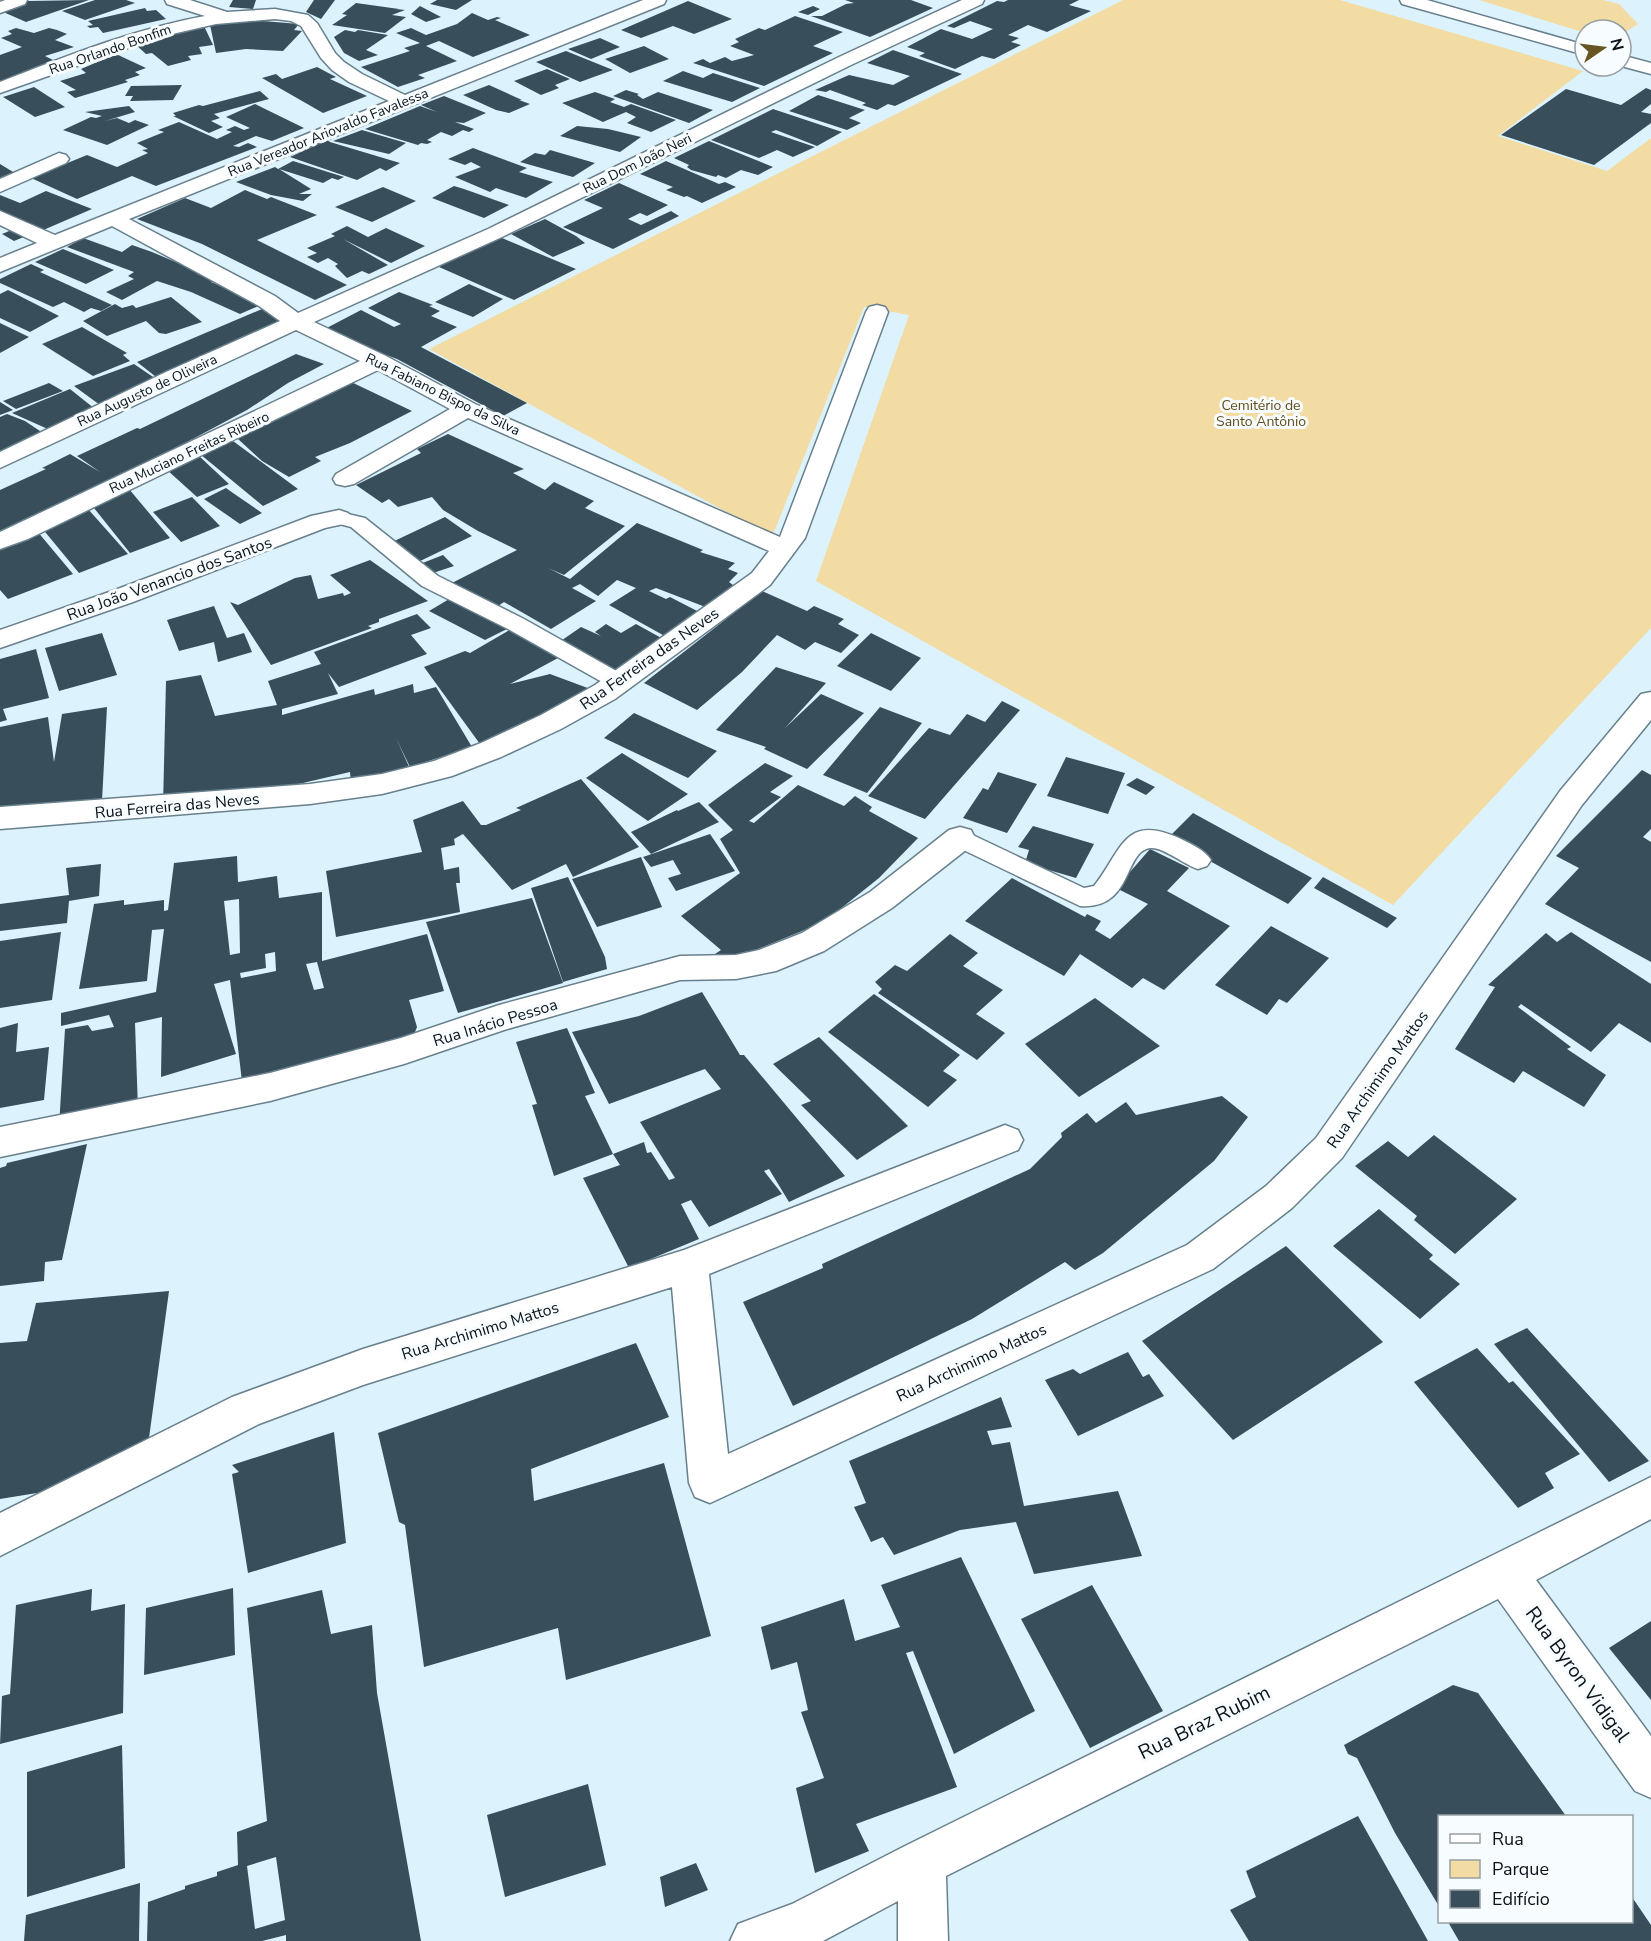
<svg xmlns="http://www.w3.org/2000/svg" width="1651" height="1941" font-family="'Nunito Sans',sans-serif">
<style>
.green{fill:#f2dca4}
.building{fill:#384e5a;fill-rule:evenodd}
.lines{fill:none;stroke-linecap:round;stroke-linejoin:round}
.service-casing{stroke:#68808d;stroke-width:3}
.minor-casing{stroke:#68808d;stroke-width:3}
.tertiary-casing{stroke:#68808d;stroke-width:3}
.service{fill:#fff;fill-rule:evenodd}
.minor{fill:#fff;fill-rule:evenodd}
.tertiary{fill:#fff;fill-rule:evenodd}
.labels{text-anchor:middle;stroke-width:6;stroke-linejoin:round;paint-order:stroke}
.far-street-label{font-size:14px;fill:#0a1419;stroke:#f7fcff}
.far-park-label{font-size:14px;fill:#614f1b;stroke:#f7fcff}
.street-label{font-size:16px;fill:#0a1419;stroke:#f7fcff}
.near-street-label{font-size:20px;fill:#0a1419;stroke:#f7fcff}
</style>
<rect width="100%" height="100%" fill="#dcf2fd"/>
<path class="green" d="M1123,0H1340L1583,71L1498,136L1607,171L1651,138V628L1393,905L816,581L909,315L864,307L772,537L429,349Z
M1479,0H1603L1619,4L1638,24L1627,31L1585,30L1582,32Z"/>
<path class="building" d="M26,0L29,1L89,0L26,22L1,11Z
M95,0H126L135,3L85,20L62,11Z
M233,0H256L253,9L229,7Z
M314,0H335L321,19L306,12Z
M437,0H472L456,10L430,4Z
M845,0H911L933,8L870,37L811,16H822L846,4L854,3Z
M1008,0H1079L1069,5L1091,11L1047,32L1028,25L1008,35L1019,38L1011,42L1021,45L994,59L982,56L955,69L919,56L925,53L907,47L941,29L972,39L993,29L970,21L954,28L947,26L997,1L1004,2Z
M688,1L732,19L694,34L673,26L641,38L621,30Z
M356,3L399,9H396L405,10L392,15L406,17L385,33L332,25L347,15L342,14Z
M420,6L441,17L426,22L411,14Z
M813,6L820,9L808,15L798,12Z
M145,8L147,11L156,10L166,19L103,33L98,27L90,28L87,26L93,25L88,21Z
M472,13L488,20L497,17L501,18L495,20L530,35L473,57L439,41L426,46L457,61L418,75L425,78L398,87L361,67L410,51L404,48L420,43L396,33L411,28L426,35L457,24Z
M795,16L843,32L813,46L833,53L764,86L693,63L703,59L710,63L725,57L732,61L754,55L730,46L739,42L735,39L759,28L765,30Z
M250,20L299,24L294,30L302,31L283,51L246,49L216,53L210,25Z
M204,26L213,45L199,47L202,54L188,56L191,60L168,66L152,53L146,54L136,45Z
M16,28L34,33L49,28L57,30L67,34L55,40L74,47L45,56L55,61L0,82V55L22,47L1,38L12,34L8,31Z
M345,30L355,32L358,30L388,35L366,50L378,55L359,61L344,53L334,37Z
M600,38L620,47L591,59L568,49Z
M644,46L669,59L630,73L605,59Z
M893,50L962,74L895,106L888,104L877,110L862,105L866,103L830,90L826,92L815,90L849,75L893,85L910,76L867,63Z
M566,51L613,70L580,82L536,62Z
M116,54L146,68L135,72L140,75L125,80L128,82L75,98L67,92L76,90L60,81L86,73L81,69Z
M317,67L336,77L330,79L367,96L323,113L262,78L276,74L282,79Z
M547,69L570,79L555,85L559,88L541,95L514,81Z
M683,71L703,78L713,73L760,88L732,102L663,81Z
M182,85L173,100L130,101L133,96H125L131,86Z
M489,85L522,100H519L530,104L509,113L496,110L463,95Z
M34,87L65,107L35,117L3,97Z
M1646,88L1651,90V104L1641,112L1651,114V123L1594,165L1501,135L1566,89L1621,105Z
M626,90L639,94L637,95L643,99L658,92L713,110L689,123L613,96Z
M260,91L269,99L214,114L220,118L211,121L223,127L209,133L173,116H176L173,113L199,105L203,106Z
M595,92L615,99L610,102L624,107L631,104L676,120L651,132L627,123L636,117L626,112L603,122L562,103Z
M818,95L865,110L849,118L861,123L847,130L789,111Z
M444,96L486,113L464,123L455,122L474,129L469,132L463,130L452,136L441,132L427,140L432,142L427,144L421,143L418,145L365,129L420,106L437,112L421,105Z
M255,104L304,128L272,141L256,136L233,146L239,147L248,143L257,147L156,186L132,176L77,199L31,178L87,155L117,167L148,153L142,150L148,149L137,143L164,132L158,130L179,122L217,139L232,132L226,130L235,126L244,130L250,128L226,117Z
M129,106L135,112L105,121L117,118L129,123L135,120L149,125L107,145L63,130L91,117L96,118L102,116L85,112Z
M773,109L842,132L817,146L776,130L771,132L815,147L793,157L777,150L759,158L711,140Z
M577,126L608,129L641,137L620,152L560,136Z
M362,130L406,143L389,154L333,141Z
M327,140L330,142L400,163L386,171L380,168L357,180L290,157Z
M709,141L773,167L758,175L741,170L726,178L718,175L716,177L691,170L687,167L689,165L674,158Z
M473,148L527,168L519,172L553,182L526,198L496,188L490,192L455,177L481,167L471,162L465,165L448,159Z
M550,150L595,163L573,177L520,162L535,153L545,155Z
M293,161L344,177L338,180L332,178L323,183L279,169L311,189L299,194H312L303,201L271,195L236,182L275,167L278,169Z
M666,161L719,184L725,182L736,187L702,203L687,196L684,197L666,190L673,187L640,174Z
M0,164L18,175L0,184Z
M619,183L668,205L647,216L640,213L628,219L641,225L671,211L679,216L613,249L563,227L603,208L584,200Z
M454,186L464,189L509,205L484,218L432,198Z
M383,187L416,201L372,222L335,207Z
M245,190L267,199L271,197L317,215L257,240L347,285L315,300L202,244L137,219L185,198L211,208Z
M46,191L92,209L41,231L0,214V195L20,203Z
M545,219L576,236L585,243L553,257L511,234Z
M347,226L368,237L386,228L425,246L391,263L343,239L388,265L369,274L362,271L347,278L335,266L338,264L328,258L318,263L307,257L317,253L307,248L335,236L331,234Z
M19,227L31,234L14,241L2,234Z
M495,235L509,241L576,269L514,300L439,267Z
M83,238L122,252L132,245L152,252L218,280L211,282L263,304L240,314L191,292L157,281L122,300L106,292L134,279L128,276L134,272L67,247Z
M63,249L114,270L86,284L35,262Z
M31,264L44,270L40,272L112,305L101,311L91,308L84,312L64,302L53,307L0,283V279Z
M469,284L503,299L473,317L435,302Z
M8,290L59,316L30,332L0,318V294Z
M399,292L433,305L429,306L440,311L431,316L457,327L421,347L527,403L503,416L397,359L321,331L361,310L394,327L401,324L368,308Z
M171,297L202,322L166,334L159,333L146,321L107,336L83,321L115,304L122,308L133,305L136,308Z
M262,309L283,321L160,380L137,362Z
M0,323L29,337L0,353Z
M82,327L127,353L123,355L130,361L93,376L42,344Z
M296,354L324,364L288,383L247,410L174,449L0,532V490L46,469L42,468L70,454L100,472L77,456L137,428L140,429Z
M134,364L159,381L100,405L74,386Z
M347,380L412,411L350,443L315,457L321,461L289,477L262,461L238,439Z
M49,383L63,391L16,409L3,401Z
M70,389L95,409L50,430L12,413Z
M0,402L13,410L0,415Z
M7,414L25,421L43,433L0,455V417Z
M448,434L524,469L513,473L545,490L554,482L594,501L585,508L625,526L564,575L548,568L570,579L637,523L703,550L700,552L735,563L728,569L738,573L729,582L733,585L708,608L656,588L649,591L666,599L670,597L701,613L670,639L609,605L636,588L617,580L598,596L580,584L572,588L596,601L551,629L504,602L492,610L446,586L517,550L478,531L443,510L432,497L398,507L389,499L382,503L356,485L421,453L417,449Z
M233,441L298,489L263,506L200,454Z
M199,456L229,484L197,497L166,469Z
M226,488L233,493L262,513L240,524L204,499Z
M129,489L170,538L130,553L90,503Z
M192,497L220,526L181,542L153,512Z
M88,509L128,554L79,573L41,527Z
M445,517L472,536L416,563L388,544Z
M37,531L73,574L8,599L0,590V546Z
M443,555L454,566L430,574L420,564Z
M370,560L428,601L379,619V622L368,626L372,628L271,665L230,602L238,605L295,578L311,575L318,599L343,593L344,596L351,593L330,575Z
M762,591L807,611L814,606L844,619L838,624L859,635L841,653L815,642L805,650L777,635L742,672L697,710L644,683Z
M456,595L513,626L485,640L429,611Z
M214,606L227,638L244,633L252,652L218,662L214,642L179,651L167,620Z
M417,614L431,628L411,635L427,654L339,687L328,673L338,694L282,709V715L374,689L375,695L413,684L414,693L436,687L472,747L410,767L396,738L411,771L351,784L350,772L290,786L163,806L166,681L201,675L215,716L277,705L268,681L321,664L314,652Z
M606,624L621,633L636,624L665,640L610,677L555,645L581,627L601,636L595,632Z
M513,628L558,658L510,684L550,674L593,690L480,744L424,667L465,651L470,653Z
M102,633L117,675L59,691L45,648Z
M871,633L921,658L891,691L837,666Z
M36,649L49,698L3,709L7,720L0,722V659Z
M776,667L826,683L785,728L821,694L864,713L807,769L764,749L766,747L716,730Z
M1002,701L1020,710L925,819L868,796L929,728L950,735L967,714L985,722Z
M107,707L102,801L0,809V727L48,717L54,762L62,714Z
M880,707L922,723L867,793L823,775Z
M634,713L717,751L688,778L604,738Z
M622,753L688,794L648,821L586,778Z
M1066,757L1125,773L1108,814L1047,796Z
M765,763L793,776L770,792L781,797L749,821L754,823L798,785L844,806L855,796L872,807L869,811L918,838L879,878L824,922L719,965L712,956L721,950L681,916L740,873L720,839L733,830L708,805Z
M1642,770L1651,775V829L1643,837L1651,842V962L1545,904L1579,868L1556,856Z
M998,772L1037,784L1007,833L963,818L983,788L988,790Z
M1137,778L1155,787L1146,795L1126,785Z
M581,779L639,847L573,877L566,864L512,890L463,834L454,839L455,845L441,848L444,870L459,867L460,883H456L460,912L336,937L326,871L422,852L413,820L463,801L481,825H486L521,810L516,808Z
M699,802L719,822L651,854L631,832L677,810L678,811Z
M1193,813L1312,878L1288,904L1168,838Z
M1033,826L1094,844L1076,878L1025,863L1029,850L1018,847Z
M710,834L735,871L676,891L668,878L681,874L673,860L651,867L643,857Z
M1150,849L1189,868L1167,891L1230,926L1164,990L1143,978L1132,988L1080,954L1064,976L965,921L1012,878L1085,917L1087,914L1101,921L1095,930L1110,939L1148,904L1116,888Z
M237,856L238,882L277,876L279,898L322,892V961L427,934L444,991L409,1000L417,1027L409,1047L243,1090L230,980L214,984L236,1054L161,1077L162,1017L135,1023L138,1110L59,1126L65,1029L88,1025L92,1031L114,1027L109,1015L61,1026V1013L156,992L164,929L152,930L147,981L79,989L94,904L124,900V905L164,900V911L168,910L174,863ZM239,899L240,953L230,955L224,901ZM275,952L276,971L241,978L240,973L266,968L265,954ZM317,962L324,988L314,990L306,964Z
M641,857L662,907L597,927L572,879Z
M101,864L99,896L69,901L67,923L0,931V904L69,895L66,868Z
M568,877L605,957L607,969L563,982L531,888Z
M1323,877L1397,918L1387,928L1314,888Z
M532,898L563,983L458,1013L426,922Z
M1271,926L1329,958L1287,1003L1279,999L1267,1015L1215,985Z
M61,932L52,1000L0,1008V941Z
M1571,932L1651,984V1043L1619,1023L1591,1052L1521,1004L1518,1007L1571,1047L1567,1049L1606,1075L1584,1107L1523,1071L1514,1083L1455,1049L1495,987L1488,985L1546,933L1557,942Z
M950,934L978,953L963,966L1003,990L976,1014L1005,1033L977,1060L878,993L882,989L875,982L895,965L907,971Z
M702,992L740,1055H744L845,1176L789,1202L769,1169L764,1171L782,1194L709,1227L691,1200L681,1204L699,1239L629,1268L583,1178L620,1165L613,1154L644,1142L647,1153L651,1152L669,1180L675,1178L640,1122L721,1089L705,1069L609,1104L572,1032L639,1016Z
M874,994L960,1055L943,1071L957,1080L928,1107L828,1032Z
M1095,998L1160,1046L1079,1097L1025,1044Z
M18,1023L16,1052L49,1047L44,1100L0,1108V1028Z
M567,1028L595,1093L585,1096L613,1154L554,1176L532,1105L537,1104L516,1042Z
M819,1037L908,1126L857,1160L801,1105L811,1101L773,1064Z
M1222,1096L1248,1117L1214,1161L1103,1253L1075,1270L1065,1262L972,1319L793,1406L743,1302L823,1268L822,1264L1030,1169L1062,1137L1061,1133L1087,1113L1096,1123L1126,1102L1136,1115Z
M1434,1135L1517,1199L1455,1254L1414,1220L1417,1216L1355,1166L1388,1141L1408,1157Z
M87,1144L62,1260L45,1262L44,1281L0,1286V1168L6,1166L7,1163Z
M1379,1209L1433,1255L1429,1259L1460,1284L1420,1319L1333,1246Z
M1286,1246L1383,1342L1233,1440L1142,1341Z
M169,1291L149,1438L43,1492L0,1499V1343L27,1341L36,1303Z
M1527,1328L1649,1461L1609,1482L1494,1344Z
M636,1343L669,1417L531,1469L534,1501L664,1463L711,1636L566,1680L558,1628L424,1667L405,1525L399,1522L378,1433Z
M1477,1348L1509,1383L1513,1381L1580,1454L1545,1473L1554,1488L1518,1508L1414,1382Z
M1128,1352L1143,1377L1149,1374L1164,1396L1078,1436L1045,1380L1073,1369L1080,1374Z
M1001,1397L1012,1427L987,1431L992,1445L1010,1442L1024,1506L1118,1491L1142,1556L1034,1574L1016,1522L960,1530L894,1555L883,1537L871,1542L854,1507L866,1503L849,1461Z
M334,1432L346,1543L248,1573L232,1474L239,1472L232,1465Z
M961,1557L1035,1711L954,1754L913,1651L906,1653L957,1787L856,1824L869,1851L815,1873L796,1788L824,1778L801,1712L808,1710L797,1662L771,1670L761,1627L844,1599L855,1641L900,1627L881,1585Z
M1092,1585L1163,1711L1090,1748L1021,1619Z
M233,1588L235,1655L144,1675L146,1608Z
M92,1589L91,1611L125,1604L123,1713L0,1744L2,1696L10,1694L16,1605Z
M322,1590L331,1634L372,1625L377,1693L421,1941H286V1935L262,1941H147L148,1902L185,1889V1886L217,1876V1872L238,1865L237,1832L267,1821L247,1608ZM276,1857L285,1920L255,1929L247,1866Z
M1651,1621V1700L1609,1648Z
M1453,1685L1478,1693L1566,1816H1440V1908L1395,1833L1357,1758L1348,1754L1344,1745Z
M122,1745L125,1868L27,1897V1772Z
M588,1784L606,1865L505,1897L487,1815Z
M1358,1816L1428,1941H1249L1230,1910L1256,1897L1246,1871Z
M696,1863L708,1890L665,1907L660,1877Z
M140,1883L139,1941H24L26,1915Z
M1632,1897L1651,1925V1941H1459L1448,1922H1632Z"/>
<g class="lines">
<g class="service-casing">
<path id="service" d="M339,512L365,518L438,576L524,619L627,677L631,682L627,687L619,689L611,687L508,629L422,586L351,527L332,522L329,518L332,514Z
M960,829L1084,888L1094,886C1122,851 1124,812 1181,839C1191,844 1205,850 1211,860L1207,866L1198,869C1185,865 1163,847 1151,848C1123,850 1134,910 1080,906L951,844L947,838L951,832Z"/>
</g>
<g class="minor-casing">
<path id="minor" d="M5,0H27L25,4L0,13V2Z
M165,0H190L227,12L275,9L308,15L317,23L335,53L344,62L362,74L405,95L643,0H666L664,4L129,219L275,296L298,313L488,229L839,57L962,0H984L982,4L851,65L502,237L314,322L386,356L475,404L780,537L866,312L869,307L877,305L885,307L888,312L805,538L770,585L615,699L561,729L501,757L452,776L382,794L310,804L0,829V807L310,784L382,774L434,761L481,743L541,715L595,685L752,573L769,551L468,418L354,484L345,486L336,484L333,479L336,474L450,409L378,370L28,539L0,549V532L360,361L296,330L0,468V452L166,372L280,321L259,306L112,226L0,272V258L37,243L0,225V211L55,235L389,101L349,82L332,70L321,58L301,26L291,21L275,19L216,24L159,37L0,93V82C67,56 134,29 205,16L167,4Z
M59,153L66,155L69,159L66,163L0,192V179Z
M339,510L348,513L352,518L348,523L325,528L133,602L0,648V630L115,590L311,516Z
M1651,692V720L1582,805L1342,1158L1292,1208L1213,1269L710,1503L695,1497L689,1483L672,1287L363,1385L259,1424L0,1556V1513L232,1397L363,1349L684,1250L1005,1125L1018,1130L1023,1140L1018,1150L709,1274L728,1454L1187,1245L1266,1186L1316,1138L1560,791L1641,694Z
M960,827L971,830L975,838L971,846L892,908L824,951L776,971L736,979L680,980L504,1030L404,1064L270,1101L0,1157V1127L270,1073L401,1038L499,1005L680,956L736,955L759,950L802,933L870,892L949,830Z
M1651,1477V1519L1536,1580L1651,1736V1798L1635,1791L1498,1599L946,1876L948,1941H898V1901L823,1941H730L738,1924L792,1904L905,1846Z"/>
</g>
<g class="tertiary-casing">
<path id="tertiary" d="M1400,0H1427L1585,45V55L1402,4Z
M1621,55L1651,63V74L1621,66Z"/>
</g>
<use href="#service" class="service"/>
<use href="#minor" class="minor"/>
<use href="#tertiary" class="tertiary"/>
</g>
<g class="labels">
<g class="far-street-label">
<text transform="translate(110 49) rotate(-19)" y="5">Rua Orlando Bonfim</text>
<text transform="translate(328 132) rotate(-22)" y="5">Rua Vereador Ariovaldo Favalessa</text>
<text transform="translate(637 163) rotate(-26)" y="5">Rua Dom João Neri</text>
<text transform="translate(147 390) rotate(-25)" y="5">Rua Augusto de Oliveira</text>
<text transform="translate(443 394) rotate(26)" y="5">Rua Fabiano Bispo da Silva</text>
<text transform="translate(189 452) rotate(-25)" y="5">Rua Muciano Freitas Ribeiro</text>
</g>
<g class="far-park-label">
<text x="1261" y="410">Cemitério de<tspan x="1261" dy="16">Santo Antônio</tspan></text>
</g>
<g class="street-label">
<text transform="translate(169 578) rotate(-20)" y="6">Rua João Venancio dos Santos</text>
<text transform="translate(649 658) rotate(-35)" y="6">Rua Ferreira das Neves</text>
<text transform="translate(177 805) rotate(-5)" y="6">Rua Ferreira das Neves</text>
<text transform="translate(495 1022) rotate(-17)" y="6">Rua Inácio Pessoa</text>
<text transform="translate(1377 1079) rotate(-55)" y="6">Rua Archimimo Mattos</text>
<text transform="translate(480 1330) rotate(-17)" y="6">Rua Archimimo Mattos</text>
<text transform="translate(971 1362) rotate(-25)" y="6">Rua Archimimo Mattos</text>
</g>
<g class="near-street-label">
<text transform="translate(1578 1674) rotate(54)" y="7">Rua Byron Vidigal</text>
<text transform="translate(1204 1722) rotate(-26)" y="7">Rua Braz Rubim</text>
</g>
</g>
<rect x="1438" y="1815" width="195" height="108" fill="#f7fcff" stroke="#989fa3" stroke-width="1.5"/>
<rect x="1450" y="1834" width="30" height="9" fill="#ffffff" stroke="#989fa3" stroke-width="1.5"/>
<text x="1492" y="1845" font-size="18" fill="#0a1419">Rua</text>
<rect x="1450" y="1860" width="30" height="18" fill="#f2dca4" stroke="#989fa3" stroke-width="1.5"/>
<text x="1492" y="1875" font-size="18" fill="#0a1419">Parque</text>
<rect x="1450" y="1890" width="30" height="18" fill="#384e5a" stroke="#989fa3" stroke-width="1.5"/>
<text x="1492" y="1905" font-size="18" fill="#0a1419">Edifício</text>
<g transform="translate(1603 48) rotate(76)"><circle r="28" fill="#f7fcff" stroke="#989fa3" stroke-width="1.5"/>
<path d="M0-4.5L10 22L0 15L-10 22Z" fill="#675523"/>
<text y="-9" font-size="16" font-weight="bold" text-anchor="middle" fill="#0a1419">N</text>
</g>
</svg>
